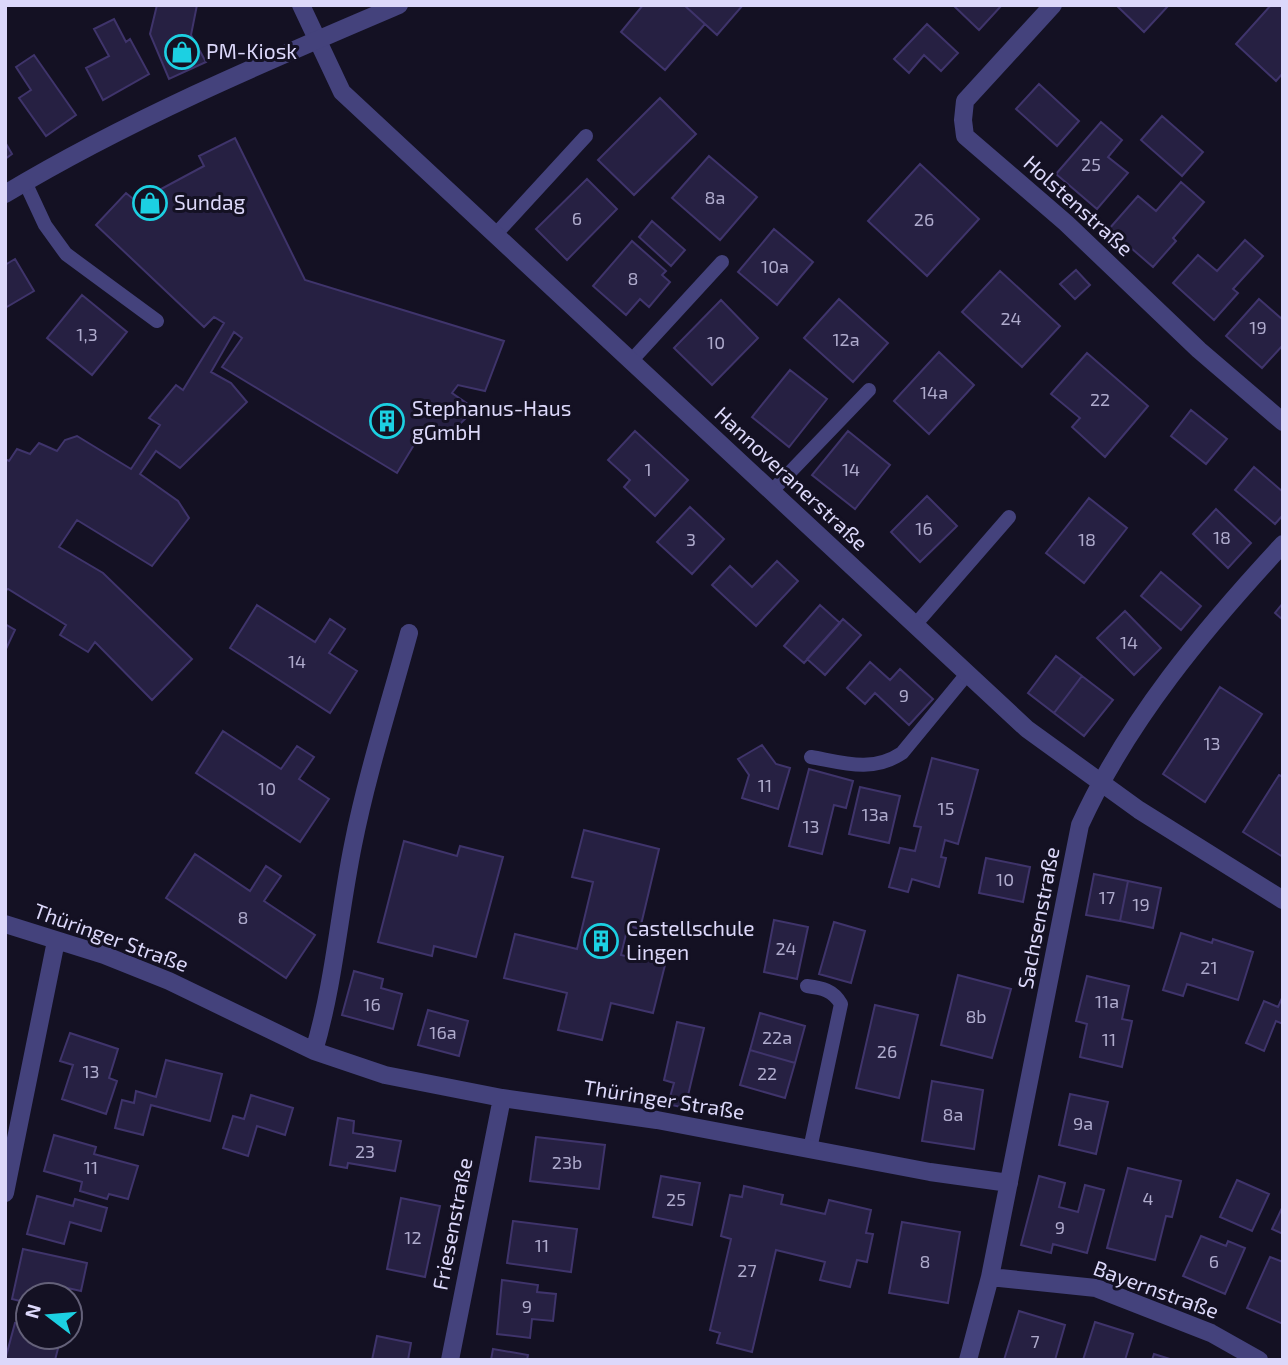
<svg xmlns="http://www.w3.org/2000/svg" width="1288" height="1365" font-family="'Exo 2',sans-serif">
<style>
.building{fill:#262042;stroke:#3f346b;stroke-width:2}
.lines{fill:none;stroke-linecap:round;stroke-linejoin:round}
.service{stroke:#44427c;stroke-width:14}
.minor{stroke:#44427c;stroke-width:18}
.tertiary{stroke:#44427c;stroke-width:18}
.labels{text-anchor:middle;stroke-width:6;stroke-linejoin:round;paint-order:stroke}
.number-label{font-size:18px;fill:#aeaacc}
.poi-label{font-size:21px;fill:#dcd8fa;stroke:#141123;text-anchor:start}
.street-label{font-size:21px;fill:#dcd8fa;stroke:#141123}
</style>
<rect width="100%" height="100%" fill="#141123"/>
<path class="building" d="M157,5H197L191,35L206,62L169,79L150,34Z
M643,5H684L705,24L665,70L621,32Z
M684,5H743L717,35Z
M953,5H1002L979,30Z
M1116,5H1169L1144,32Z
M1271,5H1283V73L1276,81L1236,44Z
M114,19L126,42L130,39L149,74L103,100L86,68L109,56L94,29Z
M927,24L958,53L941,71L924,55L909,73L894,59Z
M34,55L76,115L46,136L19,98L31,90L16,67Z
M1039,84L1079,121L1057,146L1016,109Z
M660,98L696,134L634,195L598,160Z
M1162,116L1203,152L1182,176L1141,140Z
M1101,122L1122,140L1108,157L1128,173L1097,209L1056,174Z
M235,138L305,280L504,341L485,391L458,385L452,393L475,409L447,437L426,425L397,473L222,367L242,338L234,332L211,372L231,383L247,402L180,468L156,451L140,474L178,501L189,518L152,566L77,520L59,547L103,573L192,659L152,700L95,642L88,652L60,635L66,625L8,589L5,591V459L9,461L17,449L30,454L39,443L57,451L65,440L77,436L131,469L160,425L149,418L176,385L183,390L224,323L214,317L204,327L96,225L126,193L137,202L204,166L199,156Z
M5,142L12,154L5,159Z
M709,156L757,197L720,240L672,198Z
M920,164L979,219L927,276L868,221Z
M587,179L617,209L567,260L536,229Z
M1181,182L1204,202L1173,238L1176,241L1153,267L1109,229L1138,196L1156,211Z
M652,221L685,250L671,266L639,237Z
M774,229L813,262L777,305L738,272Z
M1245,240L1263,256L1233,289L1238,293L1214,320L1173,283L1198,255L1217,271Z
M632,241L666,271L662,275L670,282L649,307L640,299L626,315L593,286Z
M15,259L34,291L5,308V265Z
M1076,270L1090,285L1075,299L1060,284Z
M1000,271L1060,326L1022,367L962,312Z
M82,295L127,332L92,375L47,338Z
M839,299L888,343L853,382L804,338Z
M1259,299L1283,320V345L1262,368L1226,336Z
M721,300L758,338L712,385L674,348Z
M939,352L974,385L929,434L894,401Z
M1087,353L1148,406L1105,457L1072,427L1080,418L1051,394Z
M790,370L827,399L789,447L752,417Z
M1191,410L1227,439L1206,464L1171,436Z
M635,431L688,480L655,516L624,487L630,480L608,460Z
M848,431L890,465L855,509L812,475Z
M1254,467L1283,492V515L1275,524L1235,490Z
M927,496L957,526L920,562L891,532Z
M1089,498L1127,528L1084,583L1046,553Z
M690,507L724,539L692,574L657,542Z
M1216,509L1251,543L1228,568L1193,534Z
M777,561L798,581L756,626L712,585L730,566L752,587Z
M1161,572L1201,606L1181,630L1141,596Z
M1283,603V620L1275,613Z
M257,605L315,642L330,619L345,629L329,653L357,671L330,713L230,648Z
M820,605L840,623L804,663L784,646Z
M1125,611L1161,648L1134,675L1097,638Z
M843,619L861,635L825,675L807,659Z
M5,624L15,630L5,651Z
M1056,656L1082,676L1054,713L1028,693Z
M870,662L890,680L900,669L933,699L909,725L875,693L865,704L847,688Z
M1082,676L1113,700L1084,736L1054,713Z
M1220,687L1262,714L1205,802L1163,774Z
M223,731L281,769L297,746L314,757L299,779L329,799L300,842L196,773Z
M762,745L776,764L790,768L778,809L742,798L749,775L738,759Z
M932,758L978,770L958,844L945,840L941,857L946,858L939,887L912,879L908,892L889,887L900,848L915,851L921,827L914,826Z
M809,769L853,781L846,808L834,805L822,854L789,846Z
M1279,775L1283,777V857L1243,832Z
M860,787L900,796L889,843L849,834Z
M584,830L659,849L640,929L628,926L621,955L665,965L653,1013L611,1003L602,1040L558,1030L567,993L504,978L515,934L577,949L593,882L572,877Z
M404,841L457,856L460,846L503,857L476,957L434,946L432,956L378,942Z
M195,854L250,891L266,866L281,876L264,901L315,935L286,978L166,898Z
M986,858L1030,867L1023,902L979,893Z
M1094,874L1128,881L1120,921L1086,915Z
M1128,881L1161,888L1153,928L1120,921Z
M774,920L808,927L797,979L764,972Z
M834,922L865,931L851,983L819,974Z
M1181,933L1212,943L1213,939L1253,952L1238,1000L1187,984L1183,996L1163,990Z
M354,971L383,979L381,988L402,994L393,1029L342,1015Z
M958,975L1011,989L992,1058L941,1045Z
M1087,976L1129,986L1122,1019L1132,1021L1122,1067L1080,1057L1087,1024L1076,1021Z
M1283,996V1024L1276,1021L1264,1051L1246,1043L1264,1001L1278,1007Z
M875,1005L918,1015L899,1098L856,1088Z
M428,1010L468,1021L459,1056L418,1045Z
M760,1013L805,1026L795,1063L750,1050Z
M677,1022L704,1028L685,1108L668,1104L674,1083L664,1080Z
M70,1033L118,1049L109,1078L117,1081L106,1114L62,1099L73,1065L60,1061Z
M750,1050L795,1063L785,1098L740,1085Z
M166,1060L222,1074L210,1121L151,1105L143,1135L115,1128L122,1100L134,1103L136,1091L156,1097Z
M932,1081L983,1090L974,1149L922,1141Z
M1070,1094L1108,1102L1096,1154L1059,1145Z
M251,1095L293,1108L285,1135L257,1126L248,1156L223,1148L233,1116L244,1119Z
M338,1118L354,1121L353,1133L401,1141L395,1171L348,1163L347,1168L330,1165Z
M54,1135L96,1147L94,1154L138,1166L128,1199L109,1194L107,1199L80,1191L82,1182L44,1171Z
M536,1137L605,1145L599,1189L530,1181Z
M1128,1168L1181,1181L1172,1217L1166,1216L1155,1260L1107,1248Z
M661,1176L700,1183L692,1225L653,1217Z
M1039,1176L1065,1183L1059,1207L1078,1212L1085,1185L1104,1190L1087,1253L1053,1244L1051,1253L1021,1245Z
M1237,1180L1269,1194L1252,1231L1220,1217Z
M744,1186L783,1195L781,1204L825,1214L829,1200L871,1210L866,1233L873,1234L867,1262L857,1260L850,1287L820,1280L825,1262L776,1250L752,1352L717,1343L720,1333L710,1330L731,1239L721,1236L730,1195L742,1197Z
M37,1196L73,1206L75,1199L107,1208L101,1231L70,1222L64,1244L27,1234Z
M401,1198L440,1206L425,1277L387,1269Z
M1283,1206V1234L1272,1229Z
M513,1221L577,1229L571,1272L507,1263Z
M902,1222L960,1232L948,1303L889,1293Z
M1201,1236L1226,1246L1228,1241L1245,1248L1225,1294L1183,1276Z
M23,1249L87,1263L81,1291L63,1287L62,1295H28V1303L12,1299Z
M1270,1257L1283,1262V1324L1247,1308Z
M502,1280L538,1285L537,1292L556,1294L553,1321L532,1319L530,1338L497,1334Z
M1019,1311L1065,1325L1055,1360H1004Z
M1095,1322L1133,1334L1125,1360H1083Z
M15,1323L28,1326V1337H61L55,1360H5Z
M377,1336L411,1343L408,1360H372Z
M493,1349L528,1355L527,1360H491Z
M1154,1354L1173,1360H1152Z"/>
<g class="lines">
<path class="service" d="M25,182L45,225L66,254L157,321
M495,235L586,136
M631,361L722,262
M771,492L869,390
M915,625L1009,517
M811,757C844,763 872,773 902,753L967,674
M807,986C822,988 833,990 841,1004L810,1149"/>
<path class="minor" d="M301,5L342,92L1027,729L1139,810L1283,900
M1053,5L965,101L963,120L965,136L1066,223L1199,350L1283,422
M5,924L104,955L169,981L314,1051L385,1075L502,1098L657,1120L930,1172L1009,1183
M314,1051C334,984 339,914 353,845C367,774 390,703 409,633
M5,1193L56,941
M990,1277L1096,1288L1211,1333L1259,1360
M450,1360L502,1098
M968,1360L990,1277L1080,825C1128,720 1205,628 1283,544"/>
<path class="tertiary" d="M5,194C130,119 265,62 399,5"/>
</g>
<defs>
<g id="shop-ring" transform="scale(1.75)"><circle r="9.5" fill="#141123" stroke="#1cd0e2" stroke-width="1.5"/><path d="M-5-2.5h2.3a2.7 3.5 0 0 1 5.4 0H5L5.5 6h-11ZM-1.5-2.5h3a1.5 2.3 0 0 0-3 0Z" fill="#1cd0e2"/></g>
<g id="building-ring" transform="scale(1.75)"><circle r="9.5" fill="#141123" stroke="#1cd0e2" stroke-width="1.5"/><path d="M-4-6H4V6H1V3H-1V6H-4ZM-2.5-4.3h1.7v1.8h-1.7ZM.8-4.3h1.7v1.8H.8ZM-2.5-1h1.7V.8h-1.7ZM.8-1h1.7V.8H.8Z" fill="#1cd0e2"/></g>
</defs>
<g fill-rule="evenodd">
<use href="#shop-ring" x="182" y="52"/>
<use href="#shop-ring" x="150" y="203"/>
<use href="#building-ring" x="387" y="421"/>
<use href="#building-ring" x="601" y="941"/>
</g>
<g class="labels">
<g class="number-label">
<text x="1091" y="171">25</text>
<text x="715" y="204">8a</text>
<text x="577" y="225">6</text>
<text x="924" y="226">26</text>
<text x="775" y="273">10a</text>
<text x="633" y="285">8</text>
<text x="1011" y="325">24</text>
<text x="1258" y="334">19</text>
<text x="87" y="341">1,3</text>
<text x="846" y="346">12a</text>
<text x="716" y="349">10</text>
<text x="934" y="399">14a</text>
<text x="1100" y="406">22</text>
<text x="648" y="476">1</text>
<text x="851" y="476">14</text>
<text x="924" y="535">16</text>
<text x="1222" y="544">18</text>
<text x="691" y="546">3</text>
<text x="1087" y="546">18</text>
<text x="1129" y="649">14</text>
<text x="297" y="668">14</text>
<text x="904" y="702">9</text>
<text x="1212" y="750">13</text>
<text x="765" y="792">11</text>
<text x="267" y="795">10</text>
<text x="946" y="815">15</text>
<text x="875" y="821">13a</text>
<text x="811" y="833">13</text>
<text x="1005" y="886">10</text>
<text x="1107" y="904">17</text>
<text x="1141" y="911">19</text>
<text x="243" y="924">8</text>
<text x="786" y="955">24</text>
<text x="1209" y="974">21</text>
<text x="1107" y="1008">11a</text>
<text x="372" y="1011">16</text>
<text x="976" y="1023">8b</text>
<text x="443" y="1039">16a</text>
<text x="777" y="1044">22a</text>
<text x="1109" y="1046">11</text>
<text x="887" y="1058">26</text>
<text x="91" y="1078">13</text>
<text x="767" y="1080">22</text>
<text x="953" y="1121">8a</text>
<text x="1083" y="1130">9a</text>
<text x="365" y="1158">23</text>
<text x="567" y="1169">23b</text>
<text x="91" y="1174">11</text>
<text x="1148" y="1205">4</text>
<text x="676" y="1206">25</text>
<text x="1060" y="1234">9</text>
<text x="413" y="1244">12</text>
<text x="542" y="1252">11</text>
<text x="925" y="1268">8</text>
<text x="1214" y="1268">6</text>
<text x="747" y="1277">27</text>
<text x="527" y="1313">9</text>
<text x="1035" y="1348">7</text>
</g>
<g class="poi-label">
<text x="206" y="59">PM-Kiosk</text>
<text x="174" y="210">Sundag</text>
<text x="412" y="416">Stephanus-Haus<tspan x="412" dy="24">gGmbH</tspan></text>
<text x="626" y="936">Castellschule<tspan x="626" dy="24">Lingen</tspan></text>
</g>
<g class="street-label">
<text transform="translate(1078 206) rotate(42)" y="7">Holstenstraße</text>
<text transform="translate(791 479) rotate(43)" y="7">Hannoveranerstraße</text>
<text transform="translate(1039 918) rotate(-79)" y="7">Sachsenstraße</text>
<text transform="translate(111 938) rotate(20)" y="7">Thüringer Straße</text>
<text transform="translate(664 1100) rotate(9)" y="7">Thüringer Straße</text>
<text transform="translate(453 1224) rotate(-79)" y="7">Friesenstraße</text>
<text transform="translate(1156 1290) rotate(20)" y="7">Bayernstraße</text>
</g>
</g>
<rect width="1288" height="1365" fill="none" stroke="#dcd8fa" stroke-width="14"/>
<g transform="translate(49 1316) rotate(286)"><circle r="33" fill="#141123" stroke="#646179" stroke-width="2"/>
<path d="M0-5L12 26L0 18L-12 26Z" fill="#1cd0e2"/>
<text y="-10" font-size="19" font-weight="bold" text-anchor="middle" fill="#dcd8fa">N</text>
</g>
</svg>
